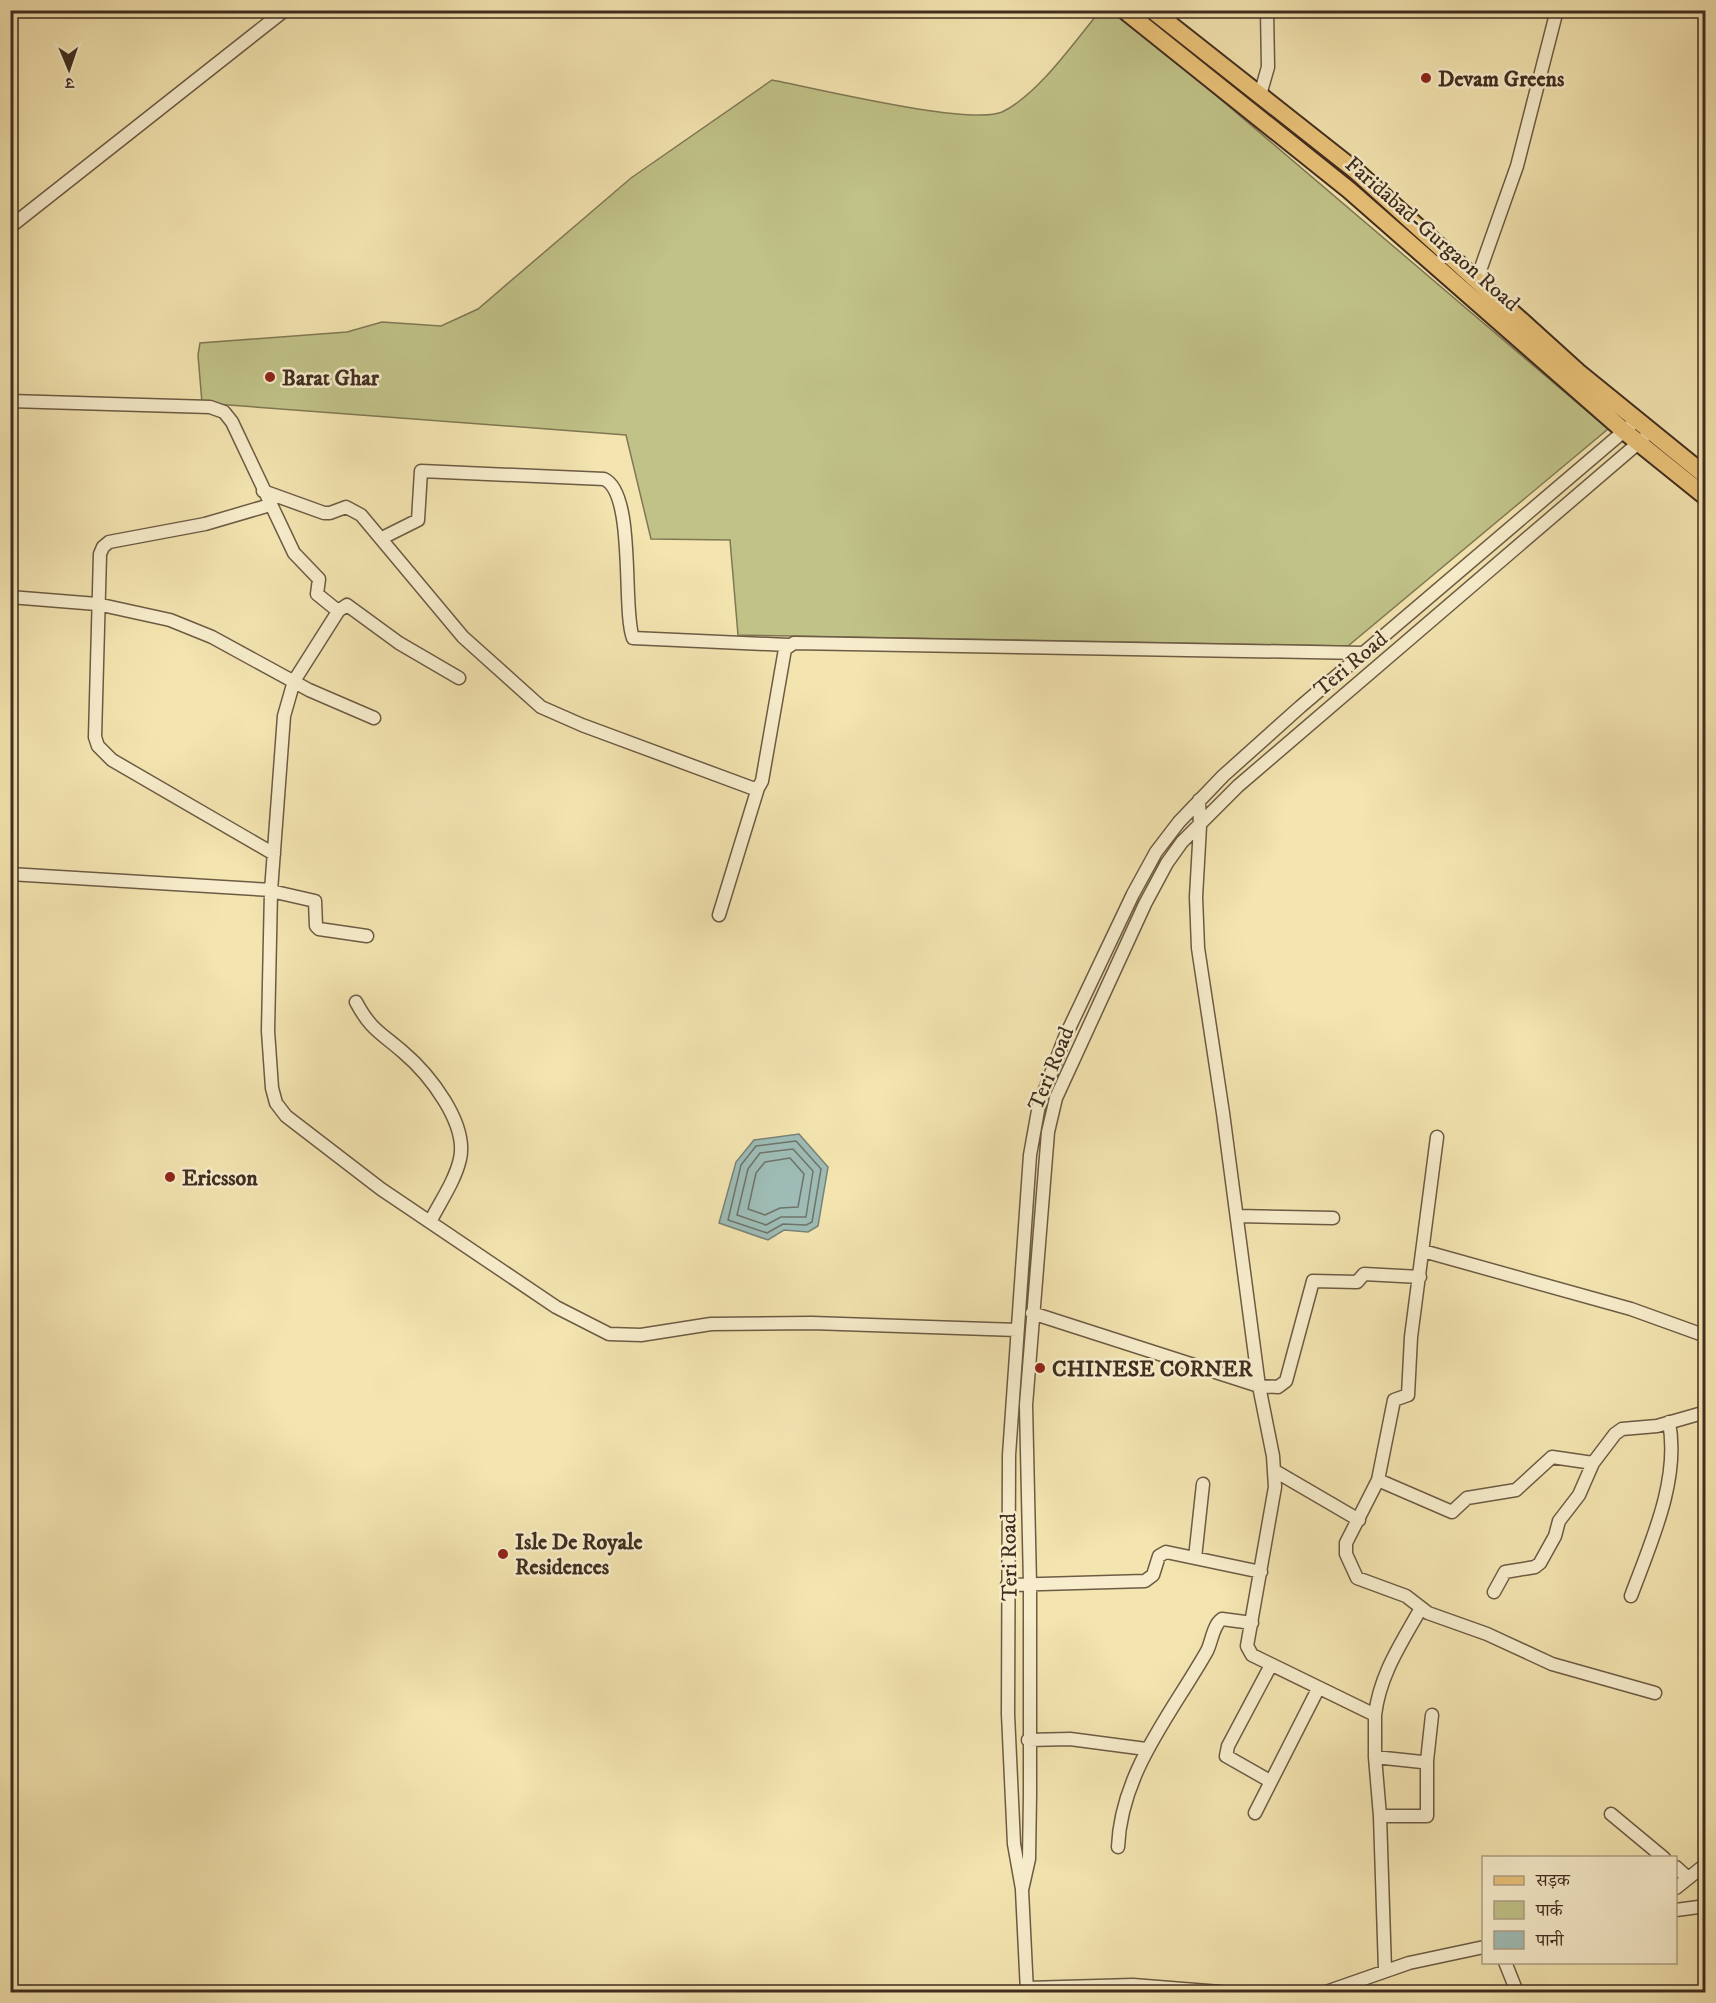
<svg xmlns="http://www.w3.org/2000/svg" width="1716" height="2003" font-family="'IM FELL DW Pica','Noto Serif Devanagari',serif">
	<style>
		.green { fill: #c0c288; stroke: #807854; stroke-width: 1.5 }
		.water { fill: #9ebcb5; stroke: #788379; stroke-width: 1.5 }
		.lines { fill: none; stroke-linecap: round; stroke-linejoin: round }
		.shore { stroke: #6f746a; stroke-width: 1.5 }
		.minor-casing { stroke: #6d5b44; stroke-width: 15 }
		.major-casing { stroke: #402d20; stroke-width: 20 }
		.minor { stroke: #f7edcc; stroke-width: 12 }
		.major { stroke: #eac278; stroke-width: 16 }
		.poi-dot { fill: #8f2418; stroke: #f7edcc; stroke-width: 2 }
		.labels { text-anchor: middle; stroke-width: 5; stroke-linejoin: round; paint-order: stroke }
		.poi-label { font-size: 22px; font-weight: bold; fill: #402d20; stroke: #f7edcc; text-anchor: start }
		.street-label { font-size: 22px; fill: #402d20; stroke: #f7edcc }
	</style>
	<rect width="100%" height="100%" fill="#f3e4b0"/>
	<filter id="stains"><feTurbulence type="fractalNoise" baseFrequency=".00333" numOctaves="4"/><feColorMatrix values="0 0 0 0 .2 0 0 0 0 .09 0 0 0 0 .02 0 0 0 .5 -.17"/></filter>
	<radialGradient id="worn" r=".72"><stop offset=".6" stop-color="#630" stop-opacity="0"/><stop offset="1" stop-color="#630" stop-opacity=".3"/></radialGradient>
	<path class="green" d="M1100 11H1117L1608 429 1348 646 738 635 730 540 651 539 626 435 202 403 198 355 200 343 347 332 382 322 441 326 478 309 631 178 772 80C814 88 970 126 1002 112 1038 95 1075 41 1100 11Z"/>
	<path class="water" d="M799 1134 828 1167 818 1226 808 1232 784 1230 768 1240 719 1223 736 1162 754 1140Z"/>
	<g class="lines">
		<path class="shore" d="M796 1141 821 1169 812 1222 806 1225 783 1224 767 1233 728 1220 741 1165 756 1146Z
			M793 1149 813 1171 806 1217H781L766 1225 737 1215 748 1169 760 1153Z
			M790 1158 804 1174 798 1207 780 1208 765 1215 748 1209 756 1173 765 1162Z"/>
		<g class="minor-casing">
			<path id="minor" d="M1260 95 1268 67 1267 10
				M10 227 285 10
				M1477 279 1517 166 1557 10
				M10 401 210 407 224 412 232 422 294 553 319 579 317 594 338 611 347 605 399 643 459 678
				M263 491 324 513H330L346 507 361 515 463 637 541 707 582 725 752 788H758L762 781 785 649 794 643 1363 653
				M270 505 205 524 109 542 103 547 100 554 95 737 98 746 112 760 274 854
				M382 538 418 520 421 471 604 479C636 493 622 610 633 638L788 645
				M10 597 97 604 170 620 212 637 309 690 374 718
				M339 610 294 681 284 716 271 891 268 1031 272 1088 276 1103 286 1116 381 1189 556 1307 609 1334 641 1335 711 1324 812 1323 1017 1330
				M1199 800 1200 826 1196 897 1198 948 1223 1113 1259 1386 1273 1456 1275 1487 1247 1646 1252 1655 1375 1715V1757L1380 1816 1385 1970
				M10 874 272 890
				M271 891 315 901 316 926 319 929 367 936
				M719 915 758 788
				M356 1002C371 1030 380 1032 403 1052 429 1074 468 1123 460 1159 455 1181 440 1202 430 1222
				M1437 1137 1411 1337 1408 1395 1394 1400 1378 1480 1346 1543V1554L1357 1578 1406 1596 1428 1613 1487 1634 1552 1664 1655 1693
				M1237 1216 1333 1218
				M1423 1251 1631 1309 1706 1336
				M1032 1313 1259 1386 1278 1387 1286 1381 1313 1281 1357 1282 1364 1274 1420 1277
				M1275 1471 1359 1520
				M1378 1480 1452 1512 1467 1498 1516 1490 1552 1457 1593 1463
				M1195 1558 1203 1484
				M1007 1585 1145 1581 1153 1575 1159 1556 1166 1552 1261 1572
				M1494 1592 1505 1572 1535 1567 1540 1563 1555 1536 1559 1521 1579 1495 1593 1463 1615 1434 1622 1429 1657 1426 1706 1412
				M1631 1596C1651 1542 1680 1480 1669 1422
				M1375 1715C1380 1674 1401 1644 1421 1608
				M1028 1740 1070 1739 1146 1749
				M1375 1757 1422 1762
				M1270 1781 1226 1756 1228 1746 1271 1665
				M1255 1813 1318 1689
				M1611 1814 1664 1858
				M1380 1816H1427V1761L1432 1715
				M1118 1847C1121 1772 1172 1713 1207 1651 1212 1641 1213 1625 1222 1619L1252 1623
				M1676 1867 1688 1878
				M1676 1888 1706 1864
				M1022 1889 1014 1844 1008 1714 1009 1455 1030 1155 1039 1105 1065 1037 1133 894 1156 852 1179 822 1223 776 1300 707 1630 426
				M1676 1910 1706 1906
				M1505 1962 1517 1992
				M1027 1988 1133 1985 1221 1992
				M1027 1992 1022 1890 1029 1859 1030 1795V1584L1026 1405 1048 1132 1056 1098 1145 904 1167 863 1182 842 1238 786 1643 439
				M1326 1992 1409 1963 1484 1947"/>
		</g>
		<g class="major-casing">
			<path id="major" d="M1124 10 1349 190 1624 431 1706 497
				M1152 10 1356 171 1578 372 1706 476"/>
		</g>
		<use href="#minor" class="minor"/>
		<use href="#major" class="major"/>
	</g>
	<g class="poi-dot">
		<circle cx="1426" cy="78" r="6"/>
		<circle cx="270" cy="377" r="6"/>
		<circle cx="170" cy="1177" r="6"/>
		<circle cx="1040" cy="1368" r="6"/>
		<circle cx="503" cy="1554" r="6"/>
	</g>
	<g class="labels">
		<g class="poi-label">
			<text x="1438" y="86">Devam Greens</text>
			<text x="282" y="385">Barat Ghar</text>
			<text x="182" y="1185">Ericsson</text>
			<text x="1052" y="1376">CHINESE CORNER</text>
			<text x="515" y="1549">Isle De Royale<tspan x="515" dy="25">Residences</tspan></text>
		</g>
		<g class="street-label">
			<text transform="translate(1433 233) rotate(41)" y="8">Faridabad-Gurgaon Road</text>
			<text transform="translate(1350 663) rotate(-40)" y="8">Teri Road</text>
			<text transform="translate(1050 1068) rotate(-68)" y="8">Teri Road</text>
			<text transform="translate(1008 1557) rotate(-91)" y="8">Teri Road</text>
		</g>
	</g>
	<rect width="1716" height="2003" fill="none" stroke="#f3e4b0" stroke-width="36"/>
	<rect x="12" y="12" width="1692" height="1979" fill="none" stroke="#402d20" stroke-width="3"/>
	<rect x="18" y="18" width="1680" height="1967" fill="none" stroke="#402d20" stroke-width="1.5"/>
	<rect x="1482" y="1856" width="195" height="108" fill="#f7edcc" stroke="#aea087" stroke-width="1.5"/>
	<rect x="1494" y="1876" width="30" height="9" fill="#eac278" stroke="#aea087" stroke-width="1.5"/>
	<text x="1536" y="1886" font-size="18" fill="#402d20">सड़क</text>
	<rect x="1494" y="1901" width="30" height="18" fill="#c0c288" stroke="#aea087" stroke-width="1.5"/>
	<text x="1536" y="1916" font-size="18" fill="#402d20">पार्क</text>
	<rect x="1494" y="1931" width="30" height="18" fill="#9ebcb5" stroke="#aea087" stroke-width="1.5"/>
	<text x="1536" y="1946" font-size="18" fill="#402d20">पानी</text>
	<g transform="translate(69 69) rotate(178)" stroke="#f7edcc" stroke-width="4.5" paint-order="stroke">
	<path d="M0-4.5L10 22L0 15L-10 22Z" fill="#402d20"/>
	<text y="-9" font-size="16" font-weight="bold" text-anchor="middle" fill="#402d20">उ</text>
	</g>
	<rect width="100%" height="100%" filter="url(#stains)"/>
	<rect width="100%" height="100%" fill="url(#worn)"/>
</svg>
